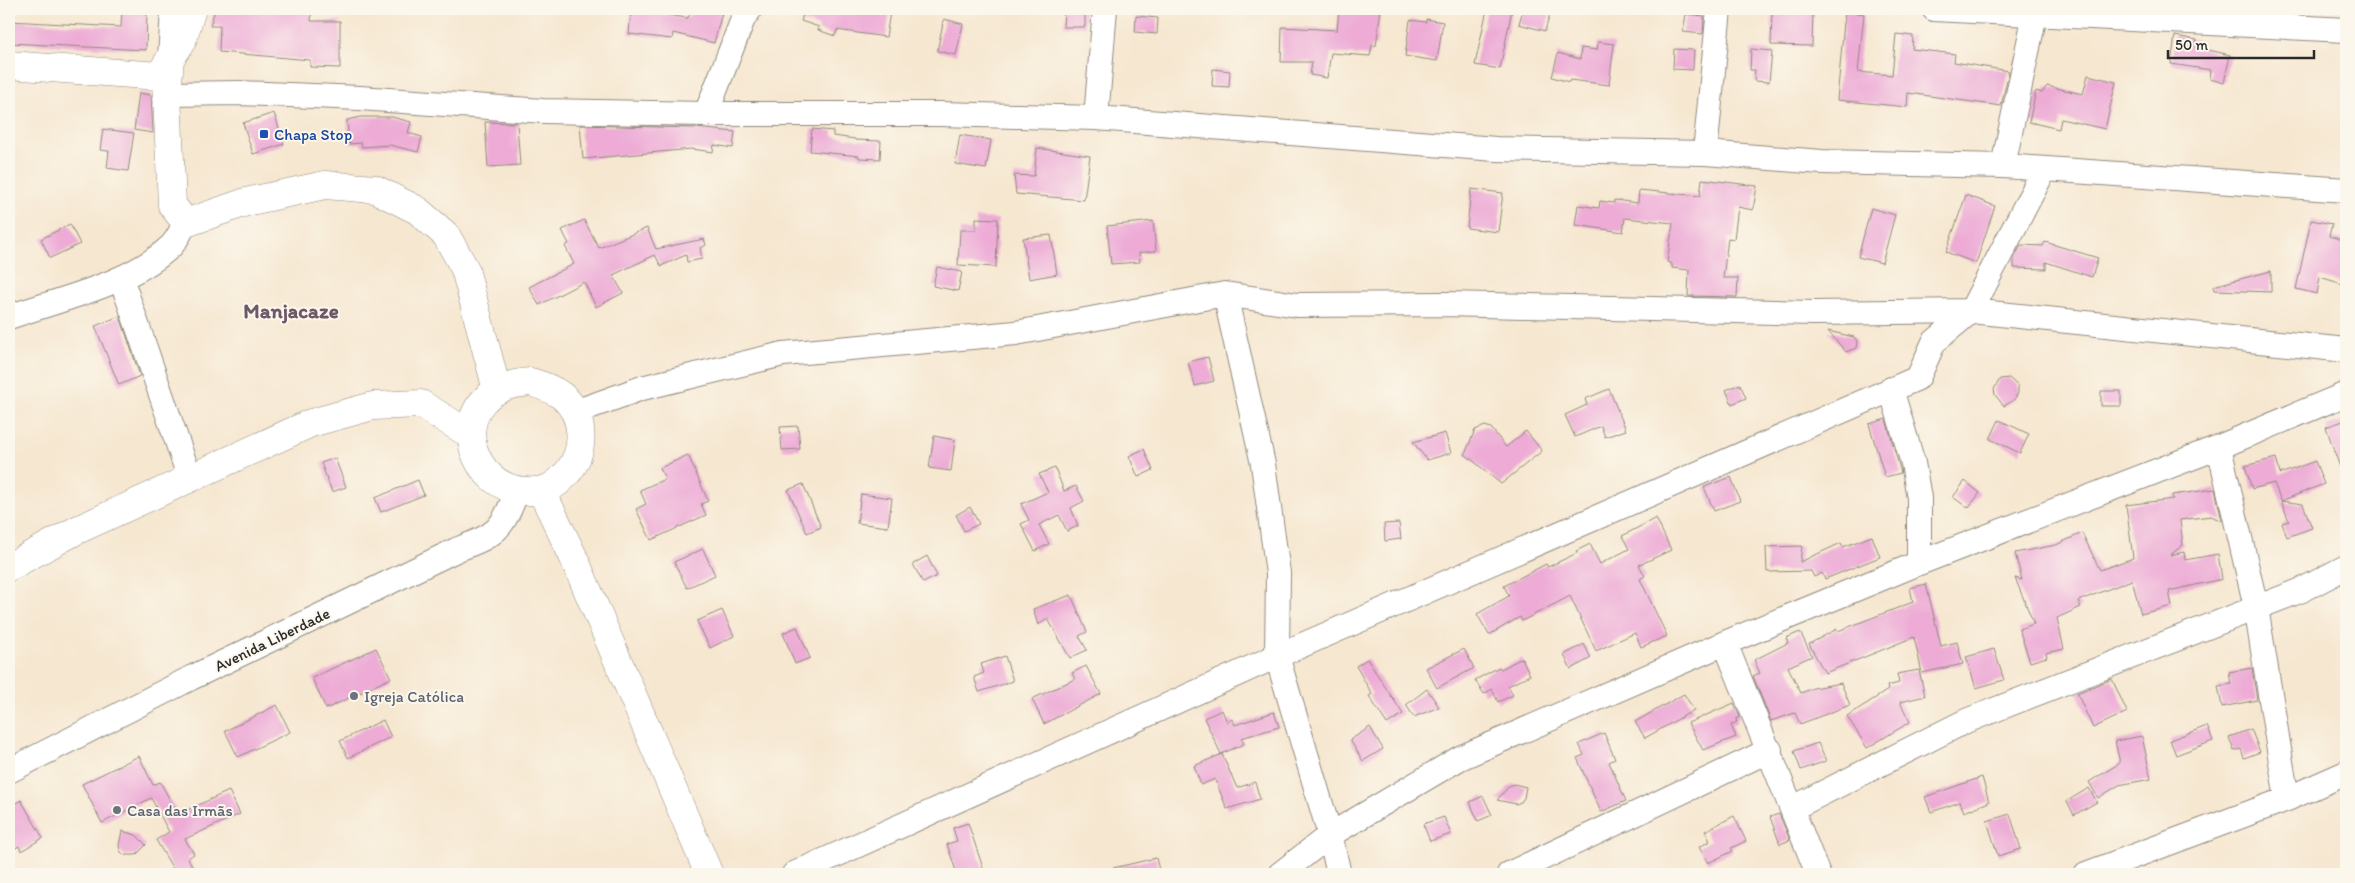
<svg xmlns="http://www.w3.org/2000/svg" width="2355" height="883" font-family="Itim,sans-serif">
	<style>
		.building { fill: #edabd6 }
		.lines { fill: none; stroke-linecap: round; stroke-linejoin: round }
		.minor-casing { stroke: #90897e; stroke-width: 26 }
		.tertiary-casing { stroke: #90897e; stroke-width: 29 }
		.minor { stroke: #fff; stroke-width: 24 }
		.tertiary { stroke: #fff; stroke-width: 28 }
		.transit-dot { fill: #1a4fb4; stroke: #fbf7ec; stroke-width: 2 }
		.worship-dot { fill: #6b7280; stroke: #fbf7ec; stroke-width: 2 }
		.labels { text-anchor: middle; stroke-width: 4; stroke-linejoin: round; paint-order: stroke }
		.transit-label { font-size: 16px; fill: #164399; stroke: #fbf7ec; text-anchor: start }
		.street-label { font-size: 16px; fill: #2b2b2b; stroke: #fbf7ec }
		.worship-label { font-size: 16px; fill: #5b616d; stroke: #fbf7ec; text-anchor: start }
		.district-label { font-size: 21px; font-weight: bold; fill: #6f5867; stroke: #fbf7ec }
	</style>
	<rect width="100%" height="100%" fill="#fbf7ec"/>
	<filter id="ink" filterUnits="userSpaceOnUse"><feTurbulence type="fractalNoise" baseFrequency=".02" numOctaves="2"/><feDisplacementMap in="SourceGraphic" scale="10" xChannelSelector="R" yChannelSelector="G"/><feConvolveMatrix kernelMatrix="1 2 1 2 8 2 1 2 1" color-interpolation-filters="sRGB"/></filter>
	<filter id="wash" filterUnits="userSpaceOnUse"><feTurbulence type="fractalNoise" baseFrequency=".0096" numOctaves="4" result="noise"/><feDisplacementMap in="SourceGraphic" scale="20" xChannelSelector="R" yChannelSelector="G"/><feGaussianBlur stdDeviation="1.12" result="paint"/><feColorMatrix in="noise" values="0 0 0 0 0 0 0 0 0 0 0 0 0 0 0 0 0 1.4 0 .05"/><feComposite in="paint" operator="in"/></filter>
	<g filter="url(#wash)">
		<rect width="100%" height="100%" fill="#f6e7d0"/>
		<g id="blocks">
			<path class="building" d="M122 9H147L146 50 9 43V21L121 27Z
				M215 9H312L311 21H340V68L310 67V60L219 52 220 26H210Z
				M693 9H723L714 43 673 33 672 39 629 34 631 10 688 18Z
				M805 9H867L890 12 886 37 837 30 835 36 818 30 819 27 801 21Z
				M1064 9H1085V27H1063Z
				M1339 9H1381L1376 46 1372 45 1370 56 1331 53 1327 78 1310 75 1312 62H1281L1282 27 1337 30Z
				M1487 9H1512L1500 69 1475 65Z
				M1523 9 1550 14 1545 31 1519 24Z
				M1845 11 1864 14 1858 72 1892 75 1896 34 1913 36 1912 49 1955 54 1954 62 2009 71 2001 106 1908 93 1907 107 1837 100Z
				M1772 12 1813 13 1812 46 1771 45Z
				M1686 14 1704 16 1703 34 1683 32Z
				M1136 16 1158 18 1157 34 1135 32Z
				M944 19 963 24 956 55 937 51Z
				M1426 19 1443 22 1437 61 1405 56 1410 20 1426 22Z
				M2175 36 2197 40 2196 47 2230 55 2224 83 2210 79 2211 70 2171 64Z
				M1598 42 1614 44 1609 85 1570 80 1569 82 1552 77 1558 53 1580 59 1581 48 1597 50Z
				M1674 49 1694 50 1693 70 1673 69Z
				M1751 49 1772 51 1769 82 1754 81 1755 70H1750Z
				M1213 69 1230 71 1229 87 1212 86Z
				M2088 75 2116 82 2105 129 2061 119 2059 129 2029 122 2036 91 2042 93 2047 86 2083 94Z
				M139 93 151 95 153 133 134 130Z
				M274 113 284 144 253 154 243 123Z
				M360 117H392L411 122 408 133 422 137 418 152 390 145 362 147 361 143 349 144 347 120Z
				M485 122 517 123 520 165 488 167Z
				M580 125 696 128 735 132 733 148 714 145 713 152 692 149 583 159Z
				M103 129 134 133 128 171 107 168 109 151 100 150Z
				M812 129 833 131V136L855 139V140L881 141 880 159 859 158V156L810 151Z
				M960 135 991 140 986 169 955 164Z
				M1037 148 1090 156 1084 200 1016 194 1014 175 1034 176Z
				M1702 179 1757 186 1753 210 1738 207 1734 239 1728 238 1723 278H1738L1737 297 1688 296 1689 270 1672 268V264L1667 262 1673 223 1625 218 1623 232 1575 225 1578 205 1599 208 1600 201 1614 203V200L1638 203 1639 190 1700 196Z
				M1471 189 1503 193 1498 232 1467 228Z
				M1966 195 1995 206 1976 263 1946 252Z
				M1871 208 1895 215 1882 263 1858 257Z
				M976 218 998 219 996 267 958 265 960 230H976Z
				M584 220 599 248 647 228 656 249 704 239 706 245 700 248 702 259 687 262 686 255 661 266 655 255 613 275 623 293 596 307 584 282 539 305 529 287 574 264 565 246 569 244 562 230Z
				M2311 220 2332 224 2329 236 2346 241V285L2320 277 2317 294 2296 289Z
				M1153 221 1156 251 1139 253 1140 262 1111 264 1107 226Z
				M70 224 80 244 50 258 41 239Z
				M1051 235 1057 274 1029 279 1023 238Z
				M2045 242 2098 258 2092 277 2046 262V269L2014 268V258L2021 245 2043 246Z
				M937 267 962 272 958 291 933 286Z
				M2271 271V292L2214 290 2213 286Z
				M120 316 140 376 119 385 95 326Z
				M1828 331 1854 337 1857 341 1856 348 1846 352Z
				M1208 357 1214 381 1195 386 1188 362Z
				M2009 378 2018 386V393L2014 400 2004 406 1995 395 1994 389 2000 379Z
				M1740 384 1746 398 1732 404 1726 390Z
				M1609 389 1626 430 1605 437 1601 426 1575 437 1565 415 1587 405 1585 399Z
				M2101 391H2121V406H2101Z
				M1886 419 1901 473 1885 477 1869 424Z
				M1999 420 2029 434 2020 453 1990 439Z
				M2346 420V479H2344L2326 427Z
				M798 426 800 449 782 450 780 427Z
				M1485 426 1491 428 1506 447 1526 431 1542 451 1501 484 1465 454 1475 430Z
				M1445 433 1451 453 1427 460 1413 442Z
				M934 436 955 440 951 471 929 468Z
				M1144 449 1153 470 1138 477 1129 456Z
				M688 455 708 501 701 504 706 515 651 540 636 509 646 504 640 490 665 479 660 468Z
				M335 458 346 487 332 492 321 463Z
				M2276 458 2280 474 2315 461 2324 484 2281 501 2274 483 2252 489 2245 466Z
				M1055 468 1064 491 1076 486 1084 501 1071 508 1078 526 1067 531 1059 515 1039 525 1049 544 1035 551 1021 524 1029 520 1021 504 1048 492 1039 474Z
				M1731 477 1740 501 1714 511 1704 487Z
				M418 480 424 495 381 512 375 498Z
				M1965 481 1980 493 1968 508 1953 497Z
				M803 484 821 527 807 533 788 490Z
				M2215 489 2222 521 2211 516 2180 520 2183 545 2170 555 2184 552 2185 560 2218 554 2222 579 2169 591 2172 606 2141 614 2132 580 2078 601 2081 607 2057 618 2064 649 2046 653 2047 657 2030 662 2019 629 2034 624 2015 578 2022 580 2015 553 2056 545 2082 533 2100 570 2133 558 2126 505 2173 499 2172 495Z
				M861 494 892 498 888 527 857 523Z
				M2281 501 2303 504 2312 528 2287 537 2282 523 2289 521Z
				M970 507 979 524 964 531 956 515Z
				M1656 518 1671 550 1639 565 1645 576 1640 579 1667 636 1641 647 1635 633 1596 651 1570 596 1522 621 1520 617 1489 635 1477 614 1509 596 1504 586 1546 564 1548 567 1577 553 1576 551 1590 544 1600 564 1629 549 1622 536Z
				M1399 523 1401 539 1385 541 1384 524Z
				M1872 536 1880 557 1825 579 1822 573 1814 577 1811 571 1767 572 1766 547 1802 546 1800 562 1841 543 1843 547Z
				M703 549 715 575 687 588 674 562Z
				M927 556 937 576 923 583 913 564Z
				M1926 584 1941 646 1957 642 1963 664 1922 673 1914 637 1825 673 1809 644 1837 629 1838 631 1913 602 1910 588Z
				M1071 595 1087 632 1079 636 1087 650 1070 658 1048 619 1038 625 1033 609Z
				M722 610 734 636 710 648 697 621Z
				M797 627 810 658 795 664 783 633Z
				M1800 632 1812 656 1788 667 1801 693 1813 688 1841 683 1850 705 1800 724 1795 713 1771 721 1753 676 1760 673 1754 660 1788 643 1786 638Z
				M1584 644 1591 658 1571 669 1564 655Z
				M376 648 391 678 326 709 312 678Z
				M1464 649 1474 668 1437 688 1426 668Z
				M1994 649 2004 680 1976 688 1966 657Z
				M1005 656 1013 681 979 692 974 677 984 673 981 664Z
				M1522 658 1530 675 1508 686 1513 695 1498 702 1492 689 1484 694 1475 680 1499 667 1501 669Z
				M1367 659 1403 714 1387 724 1369 696 1372 694 1356 666Z
				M1086 666 1101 694 1044 724 1032 699 1075 679 1072 673Z
				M2252 668 2257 700 2222 707 2218 686 2231 684 2229 672Z
				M1919 670 1925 696 1900 702 1910 722 1867 748 1847 716 1888 690 1887 686 1899 683 1897 674Z
				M2112 679 2127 712 2093 728 2077 693Z
				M1427 689 1439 707 1414 717 1406 705Z
				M1684 694 1694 710 1645 738 1635 722Z
				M1734 703 1740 717 1736 719 1737 722 1731 725 1736 737 1703 750 1688 723Z
				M277 705 290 732 238 757 225 731Z
				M1222 710 1227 722 1232 719 1235 725 1274 712 1279 727 1241 738 1244 744 1221 754 1204 718Z
				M383 720 391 737 348 758 340 741Z
				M2207 726 2213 741 2176 755 2170 740Z
				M1370 727 1383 749 1363 761 1350 740Z
				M2251 729 2260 752 2244 758 2241 749 2234 751 2229 737Z
				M1604 733 1615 759 1609 762 1626 801 1601 812 1577 758 1584 755 1579 744Z
				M2142 736 2151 779 2119 785 2098 798 2089 782 2120 763 2115 741Z
				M1818 743 1826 761 1801 770 1794 751Z
				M1222 754 1237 788 1255 782 1260 799 1227 809 1215 779 1201 785 1194 766Z
				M139 756 153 785 160 782 178 814 229 791 240 814 185 839 194 854 188 858 196 874H176L156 840 169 832 151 798 102 823 82 784Z
				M1982 777 1989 802 1964 812 1960 802 1931 812 1925 797Z
				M1514 784 1526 787 1524 798 1521 802 1516 804 1497 800 1509 786Z
				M2089 788 2097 802 2074 815 2067 801Z
				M1483 796 1492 815 1478 821 1470 802Z
				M21 800 43 838 21 851 19 846 9 852V807Z
				M1779 814 1790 840 1780 844 1770 817Z
				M2010 814 2021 849 1998 856 1987 821Z
				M1734 816 1746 841 1731 848 1733 851 1708 863 1699 847 1710 841 1705 831Z
				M1444 817 1451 834 1430 841 1423 824Z
				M968 823 984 871 974 874H957L947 844 957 841 953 828Z
				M122 831 136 835 146 845 136 855H124L120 851 119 845Z
				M1156 858 1160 874H1114L1113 868Z"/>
		</g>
	</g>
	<g filter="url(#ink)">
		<use href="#blocks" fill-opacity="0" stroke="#90897e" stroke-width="1"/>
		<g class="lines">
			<g class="minor-casing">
				<path id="minor" d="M1934 9 2346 30
					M170 58 173 9
					M167 94 240 93 360 98 543 111 706 114H940L1096 118 1496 149 1705 153 1822 162 2003 166 2346 190
					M706 114 743 19 750 9
					M1096 118 1105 9
					M1705 153 1719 9
					M2003 166 2035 14
					M121 278 190 479
					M1225 294 1263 464 1278 573 1277 656 1330 835 1339 874
					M9 317C60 299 131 284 171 246 177 240 181 230 186 223
					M1891 389 1913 463 1919 498V563
					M575 412 642 388 783 354 1016 333 1225 294 1297 305 1445 304 1814 313 1971 311 2346 350
					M2219 447 2256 607 2287 799
					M1725 643 1818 874
					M9 771 191 678 456 550C496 534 501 533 517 491
					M1793 808 1966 721 2302 590 2346 567
					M794 874 1277 656 1918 378 1934 342 1971 311 2044 170
					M1280 874 1330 835 1460 758 1725 643 1919 563 2219 447 2346 394
					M1509 874 1770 750
					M2086 874 2287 799 2346 773"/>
			</g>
			<g class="tertiary-casing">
				<path id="tertiary" d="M170 58 167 94 172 205 186 223 246 202 325 185 375 189 417 210 446 235 465 269 497 390
					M9 65 159 76 182 41 192 9
					M531 382C543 386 553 389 562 396 585 415 586 450 568 472 555 487 545 493 525 491 473 488 449 416 498 390 509 384 520 383 531 382Z
					M542 492 573 556 709 874
					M9 567 77 530 311 423 373 406 421 404 471 435"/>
			</g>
			<use href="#minor" class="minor"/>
			<use href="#tertiary" class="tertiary"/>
		</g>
	</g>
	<rect class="transit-dot" x="259" y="129" width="10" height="10" rx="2.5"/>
	<g class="worship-dot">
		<circle cx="354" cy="696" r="5"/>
		<circle cx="117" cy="810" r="5"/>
	</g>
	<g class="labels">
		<g class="transit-label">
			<text x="274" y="140">Chapa Stop</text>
		</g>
		<g class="street-label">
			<text transform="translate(272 639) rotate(-26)" y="6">Avenida Liberdade</text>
		</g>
		<g class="worship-label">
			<text x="364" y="702">Igreja Católica</text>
			<text x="127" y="816">Casa das Irmãs</text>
		</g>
		<g class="district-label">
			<text x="291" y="318">Manjacaze</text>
		</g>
	</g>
	<rect width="2355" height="883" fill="none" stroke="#fbf7ec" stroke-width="30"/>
	<path d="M2168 50v8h146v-8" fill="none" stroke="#2b2b2b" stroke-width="2.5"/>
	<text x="2175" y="50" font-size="15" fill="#2b2b2b" stroke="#fbf7ec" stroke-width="4" paint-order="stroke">50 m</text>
</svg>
